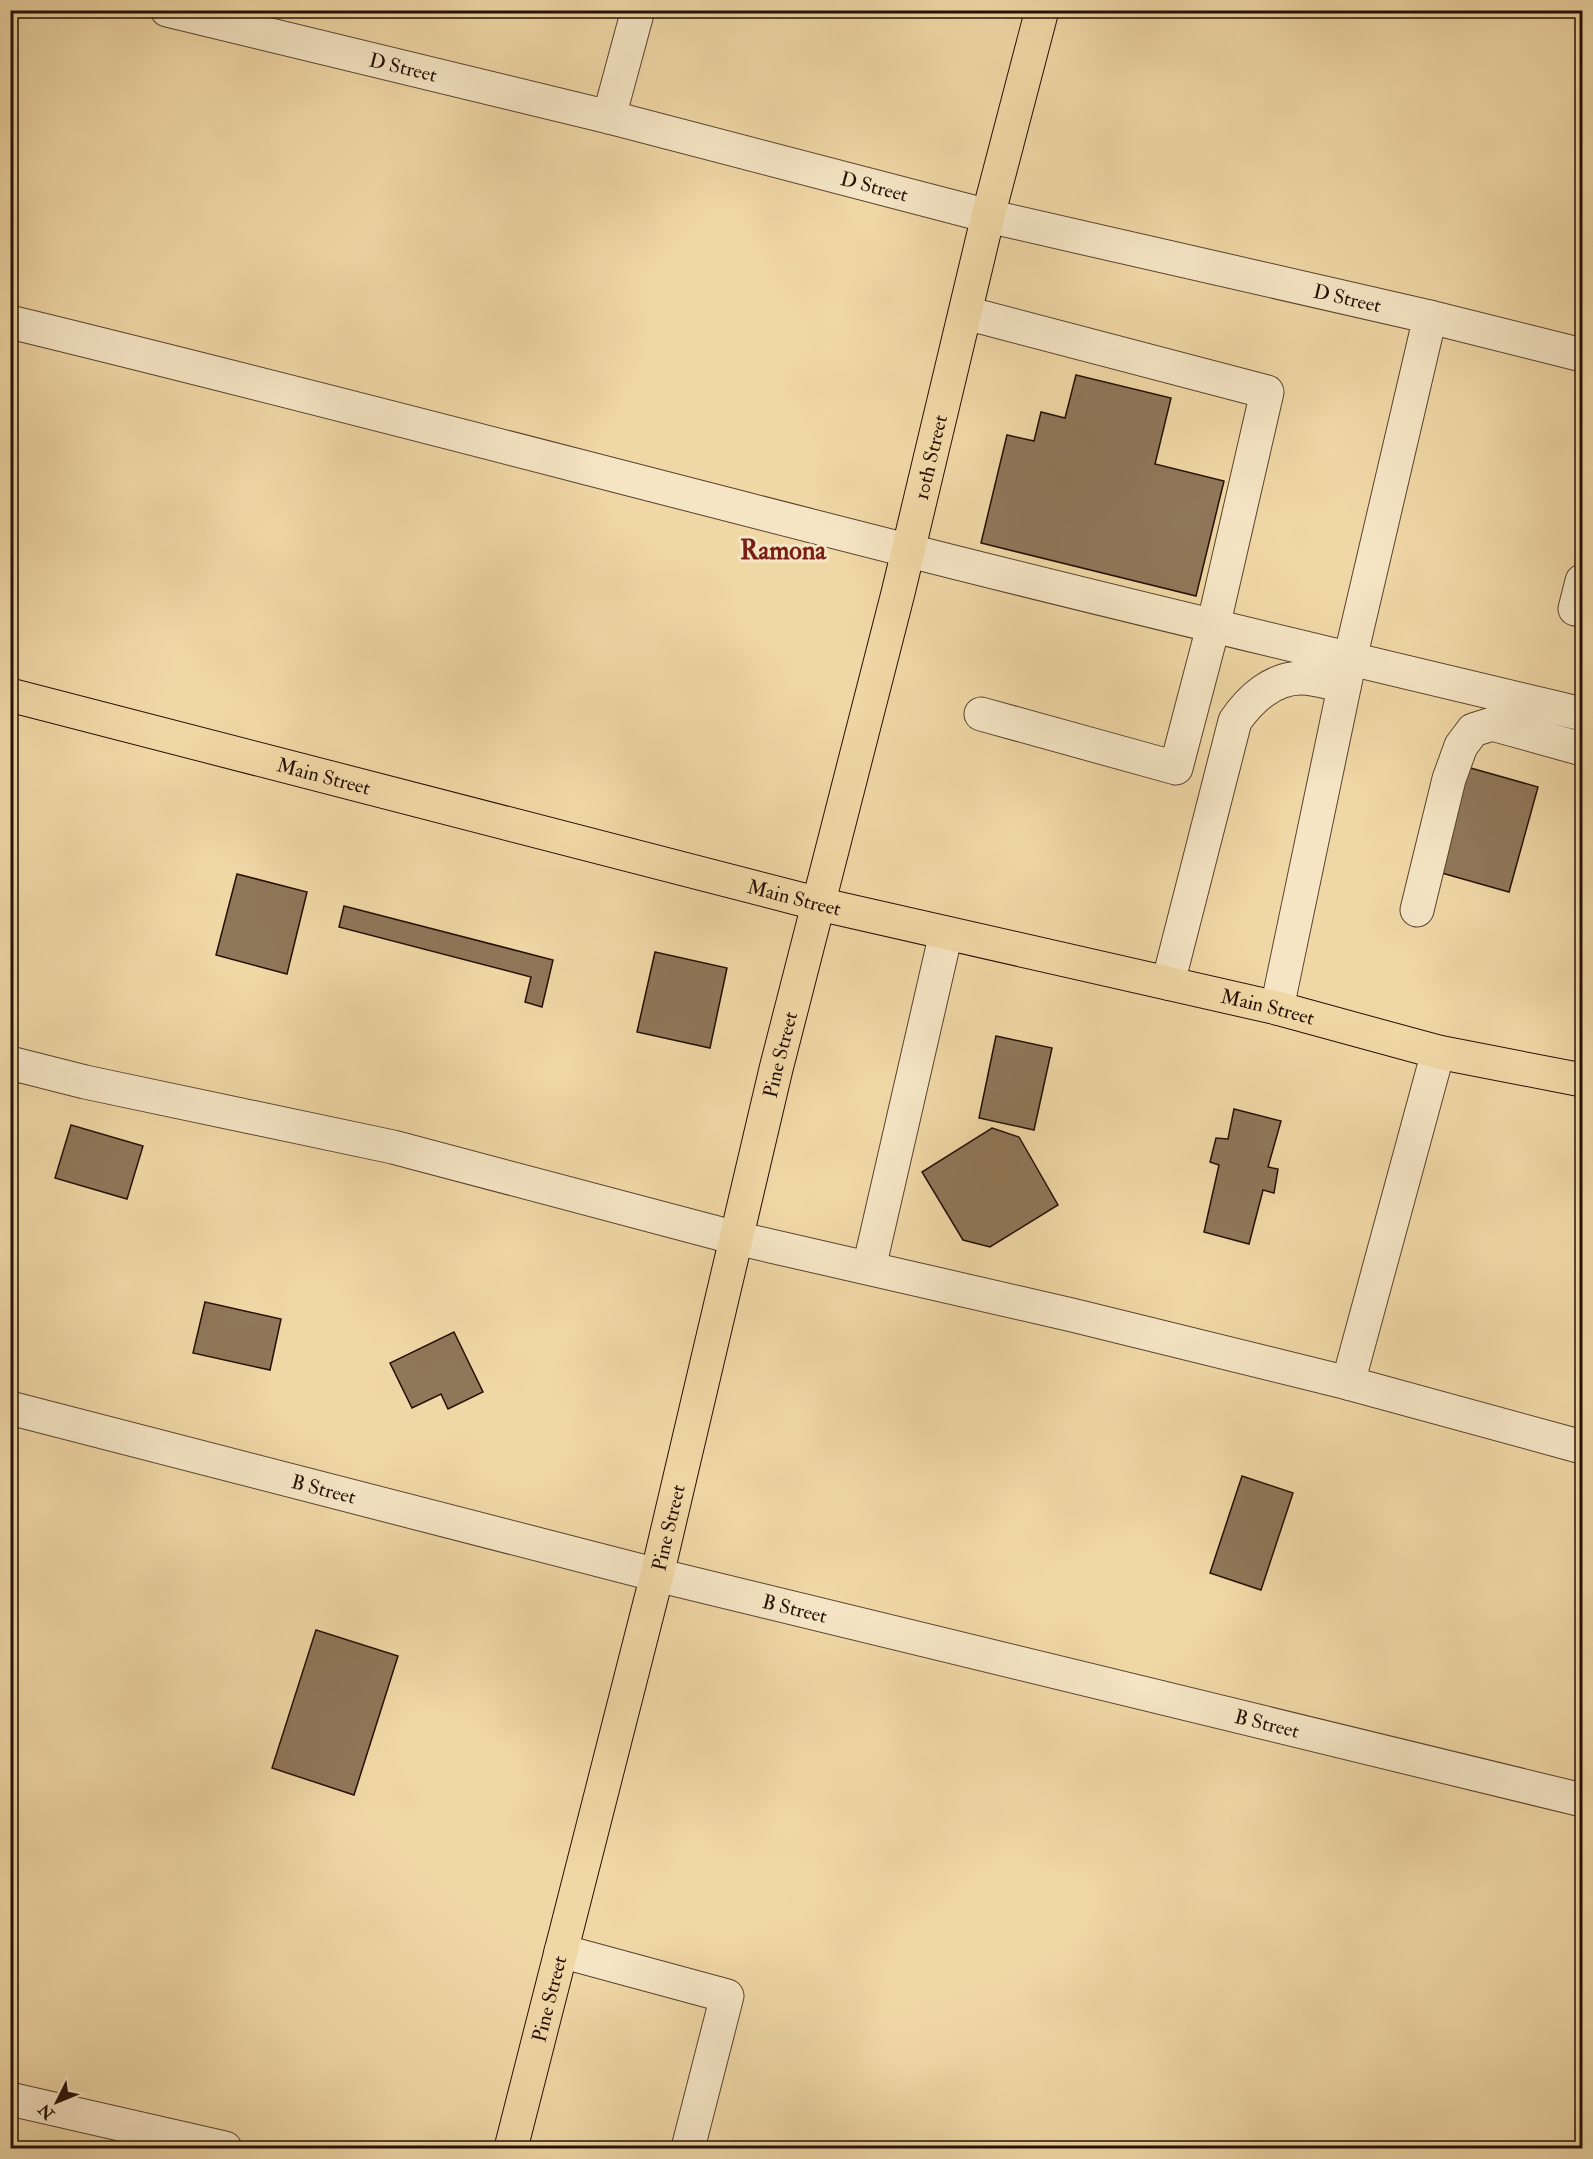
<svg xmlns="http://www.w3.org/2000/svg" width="1593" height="2159" font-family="'IM FELL Double Pica',serif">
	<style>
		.building { fill: #8f7759; stroke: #251005; stroke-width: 1.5 }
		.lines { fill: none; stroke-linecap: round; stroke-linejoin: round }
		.minor-casing { stroke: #58422d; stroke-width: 35 }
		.major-casing { stroke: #251005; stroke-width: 35 }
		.minor { stroke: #f5e5c5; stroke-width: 33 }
		.major { stroke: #f0d7a6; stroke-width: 33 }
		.labels { text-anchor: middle; stroke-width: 6; stroke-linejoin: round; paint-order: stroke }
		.street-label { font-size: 20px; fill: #251005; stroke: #f5e5c5 }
		.district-label { font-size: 26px; font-weight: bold; fill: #7a1f14; stroke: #f5e5c5 }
	</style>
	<rect width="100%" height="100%" fill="#f0d7a6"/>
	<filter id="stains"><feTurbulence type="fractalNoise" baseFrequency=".00333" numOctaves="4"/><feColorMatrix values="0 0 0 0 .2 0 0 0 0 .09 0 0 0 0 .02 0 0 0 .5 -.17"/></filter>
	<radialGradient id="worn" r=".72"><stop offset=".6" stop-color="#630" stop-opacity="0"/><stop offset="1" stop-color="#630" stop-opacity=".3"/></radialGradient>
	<path class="building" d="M1076 375 1171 398 1155 464 1224 481 1196 596 981 543 1007 435 1034 441 1041 412 1065 418Z
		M1460 765 1538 787 1509 892 1431 870Z
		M237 874 307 892 287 974 216 955Z
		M344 906 553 960 542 1007 525 1002 531 977 339 927Z
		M655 952 727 968 710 1048 637 1032Z
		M996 1036 1052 1048 1034 1130 979 1118Z
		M1234 1109 1281 1121 1268 1167 1278 1169 1274 1193 1263 1190 1249 1244 1204 1232 1219 1165 1210 1162 1216 1138 1228 1139Z
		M71 1125 143 1146 127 1199 55 1178Z
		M992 1128 1019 1137 1058 1205 990 1247 963 1240 922 1172Z
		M205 1302 281 1319 270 1370 193 1353Z
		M454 1332 483 1392 448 1409 441 1394 412 1408 390 1363Z
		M1242 1476 1293 1493 1261 1590 1210 1573Z
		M316 1630 398 1656 354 1795 272 1768Z"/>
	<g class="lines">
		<g class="minor-casing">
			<g id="minor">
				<path id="s1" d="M167 10 609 117 988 216 1430 317 1582 355"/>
				<path d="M609 117 638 10"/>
				<path d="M966 313 1267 392 1213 627 1176 768 981 714"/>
				<path d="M10 322C311 395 610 475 910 551 1134 608 1358 661 1582 714"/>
				<path d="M1575 609 1582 581"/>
				<path d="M1417 910 1449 779 1461 746 1473 730 1492 724 1582 749"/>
				<path d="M1168 983 1235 721C1250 699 1273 678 1301 678 1315 678 1330 683 1344 686"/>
				<path d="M1277 1008 1350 659 1430 317"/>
				<path d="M10 1063 85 1082 393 1147 736 1238 1072 1315 1348 1383 1582 1447"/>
				<path d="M869 1268 946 933"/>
				<path d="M1348 1383 1438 1052"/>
				<path id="s2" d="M10 1408 657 1575 1582 1800"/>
				<path d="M561 1951 727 1996 688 2148"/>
				<path d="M10 2099 225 2148"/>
			</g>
		</g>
		<g class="major-casing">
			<g id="major">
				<path id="s3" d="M10 695 819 904 1277 1008 1438 1052 1582 1080"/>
				<path id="s4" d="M511 2148 657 1575 776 1069 898 593 988 216 1042 10"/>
			</g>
		</g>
		<use href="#minor" class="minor"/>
		<use href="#major" class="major"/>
	</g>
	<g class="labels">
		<g class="street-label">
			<text dy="7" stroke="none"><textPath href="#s1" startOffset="243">D Street</textPath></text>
			<text dy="7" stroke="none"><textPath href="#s1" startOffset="729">D Street</textPath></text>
			<text dy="7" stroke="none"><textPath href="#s1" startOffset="1215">D Street</textPath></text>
			<text dy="7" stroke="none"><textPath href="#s4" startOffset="1742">10th Street</textPath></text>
			<text dy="7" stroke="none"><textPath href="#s3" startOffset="324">Main Street</textPath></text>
			<text dy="7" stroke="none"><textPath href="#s3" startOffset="810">Main Street</textPath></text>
			<text dy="7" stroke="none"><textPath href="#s3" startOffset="1296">Main Street</textPath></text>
			<text dy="7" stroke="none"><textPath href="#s4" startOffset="1126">Pine Street</textPath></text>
			<text dy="7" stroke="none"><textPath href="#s2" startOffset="324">B Street</textPath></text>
			<text dy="7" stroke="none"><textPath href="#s4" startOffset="640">Pine Street</textPath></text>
			<text dy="7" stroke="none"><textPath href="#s2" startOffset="810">B Street</textPath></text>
			<text dy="7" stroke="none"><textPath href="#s2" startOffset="1296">B Street</textPath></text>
			<text dy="7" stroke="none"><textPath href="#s4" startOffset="154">Pine Street</textPath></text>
		</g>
		<g class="district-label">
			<text x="783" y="559">Ramona</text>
		</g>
	</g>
	<rect width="1593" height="2159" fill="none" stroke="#f0d7a6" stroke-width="36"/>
	<rect x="12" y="12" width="1569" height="2135" fill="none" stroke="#251005" stroke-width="3"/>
	<rect x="18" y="18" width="1557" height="2123" fill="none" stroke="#251005" stroke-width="1.5"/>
	<g transform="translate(57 2102) rotate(227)" stroke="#f5e5c5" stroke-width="4.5" paint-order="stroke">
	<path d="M0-4.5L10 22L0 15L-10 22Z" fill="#251005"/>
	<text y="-9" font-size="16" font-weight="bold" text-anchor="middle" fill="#251005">N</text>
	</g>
	<rect width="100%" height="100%" filter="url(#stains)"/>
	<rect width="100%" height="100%" fill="url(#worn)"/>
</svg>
